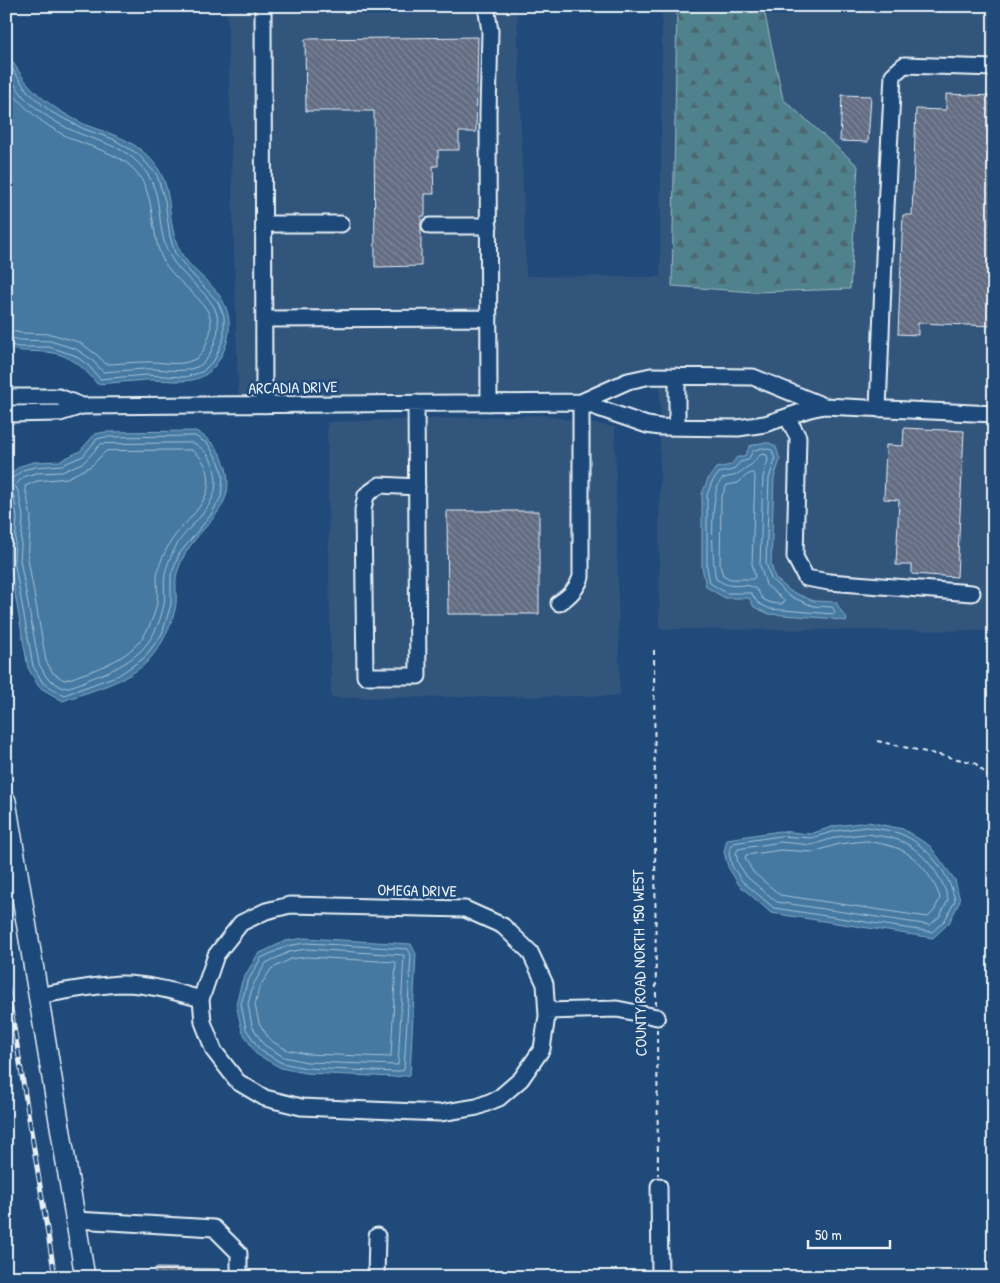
<svg xmlns="http://www.w3.org/2000/svg" width="1000" height="1283" font-family="'Patrick Hand',sans-serif">
	<style>
		.built { fill: #33547c }
		.forest { fill: url(#forest-firs); stroke: #9cbac2 }
		.water { fill: #4479a2; stroke: #86a9c4 }
		.lines { fill: none; stroke-linecap: round; stroke-linejoin: round }
		.shore { stroke: #a6c1d6; stroke-width: 1 }
		.building { fill: url(#building-back-hatch); stroke: #e8f1f8 }
		.minor-casing { stroke: #e8f1f8; stroke-width: 19 }
		.major-casing { stroke: #e8f1f8; stroke-width: 22 }
		.path { stroke: #e8f1f8; stroke-width: 2; stroke-dasharray: 5 4; stroke-linecap: butt }
		.minor { stroke: #1f4a7a; stroke-width: 15 }
		.major { stroke: #1f4a7a; stroke-width: 19 }
		.rail-casing { stroke: #e8f1f8; stroke-width: 5 }
		.rail { stroke: #1f4a7a; stroke-width: 3; stroke-dasharray: 9; stroke-linecap: butt }
		.labels { text-anchor: middle; stroke-width: 5; stroke-linejoin: round; paint-order: stroke }
		.street-label { font-size: 16px; fill: #e8f1f8; stroke: #1f4a7a }
	</style>
	<defs>
		<pattern id="forest-firs" width="22" height="20" patternUnits="userSpaceOnUse" patternTransform="scale(1.25)"><rect width="22" height="20" fill="#50828d"/><path d="M5 1l3.5 6h-7zM16 11l3.5 6h-7z" fill="#4c686f"/></pattern>
		<pattern id="building-back-hatch" width="6" height="6" patternUnits="userSpaceOnUse" patternTransform="scale(1.25)"><rect width="6" height="6" fill="#626c82"/><path d="M-1 5l2 2M0 0l6 6M5-1l2 2" fill="none" stroke="#80899b"/></pattern>
	</defs>
	<rect width="100%" height="100%" fill="#1f4a7a"/>
	<filter id="ink" filterUnits="userSpaceOnUse"><feTurbulence type="fractalNoise" baseFrequency=".02" numOctaves="2"/><feDisplacementMap in="SourceGraphic" scale="10" xChannelSelector="R" yChannelSelector="G"/><feConvolveMatrix kernelMatrix="1 2 1 2 8 2 1 2 1" color-interpolation-filters="sRGB"/></filter>
	<g filter="url(#ink)">
		<path class="built" d="M227 6H517L526 276 660 277 662 6H994V631L659 629 660 367 575 392 238 396Z
			M541 415 615 427 620 696 331 698 327 422Z"/>
		<path class="forest" d="M677 6H763L783 99 858 166 850 289 754 292 672 286Z"/>
		<path class="water" d="M6 52C15 64 22 79 33 89 47 104 67 116 86 125 106 133 122 135 141 150 179 180 163 213 179 249 189 270 213 282 223 301 231 316 231 332 225 348 207 390 184 380 147 380 130 381 114 383 97 384 84 367 68 353 45 352 31 351 20 352 6 348Z
			M196 431C212 441 220 449 226 468 237 509 200 525 184 556 181 560 180 566 178 570 174 581 177 593 176 604 173 625 162 645 148 661 128 682 89 691 63 701L39 687 28 668 9 560 12 518 7 485 9 475 20 466 34 462 60 461 80 451 95 434 105 432Z
			M761 443H770L776 447 780 460 774 478 771 564 775 578 790 591 814 601 836 602 842 613 846 616 847 621 825 618 769 614 754 607 749 598H725L706 587 702 567V494L708 479 716 468 731 465 737 457H744L750 446Z
			M868 822 903 829 930 846 955 880 960 901 949 923 933 938 771 913 739 885 728 867 724 852 727 839 780 831 810 834 835 826Z
			M305 938 411 944 416 954 410 1075 395 1077 305 1073 281 1068 256 1054 242 1031 236 1004 242 981 258 954 285 941Z"/>
		<g class="lines">
			<path class="shore" d="M6 60 28 92 51 112 84 129 113 139 138 154 157 175 165 201 170 237 175 253 189 271 218 302 224 316V337L215 359 202 372 185 377 146 375 100 379 88 365 74 355 49 347H19L6 344
				M6 71C12 79 17 89 23 96 39 113 62 127 83 135 101 142 119 146 134 159 169 189 152 222 170 256 180 275 205 290 214 307 220 319 219 332 214 344 211 353 206 363 197 367 180 374 162 368 144 369 131 370 117 371 103 372L92 360 76 349 50 341 20 340 6 337
				M6 84C24 110 50 131 80 142 97 149 113 153 128 164 158 187 148 227 162 258 172 279 195 291 207 310 212 318 212 330 208 339 205 347 202 357 193 360 179 367 160 361 144 362 131 362 119 364 106 364L97 355 79 342 51 334 21 333 6 330
				M193 443C203 448 211 456 214 468 225 508 186 522 173 552 170 559 166 567 165 574 163 584 166 594 164 604 155 648 131 664 92 678 83 682 73 687 63 688L47 678 39 664 20 560 23 517 19 494 15 485 25 476 36 473 62 472 84 462 101 444Z
				M762 448 772 450 775 460 769 478 766 563 771 579 789 596 813 606 832 607 835 611 834 614 770 609 758 603 751 593H726L710 583 707 567V495L712 482 719 473 733 470 740 462 748 460 753 451Z
				M191 450C199 454 204 462 207 470 217 503 180 522 167 548 163 556 158 567 157 576 157 585 158 594 157 603 148 644 126 658 89 672 81 674 72 679 64 680L53 673 46 661 28 559 31 517 25 486 37 481 67 478 91 466 106 451Z
				M763 454 767 455 768 460 763 477 760 565 766 585 784 600V602L782 604C776 604 768 603 763 599 759 595 759 590 753 587 739 582 734 591 716 579 712 564 709 490 722 479 725 477 729 477 733 476 737 475 744 469 749 466 756 463 755 456 763 454Z
				M753 473 755 476 752 564 755 577 753 579H730L723 575 720 566 721 498 727 485 738 483 747 475Z
				M6 480 11 479 23 470 35 467 62 465 83 456 97 439 105 437 195 436 208 444 219 462 223 476 221 497 210 516 179 554 171 575V604L162 634 144 658 119 675 64 695 43 683 33 666 14 560 17 518 14 496 11 492 6 491
				M867 827C878 829 891 830 901 834 926 844 951 875 955 901L945 920 932 932 774 908 742 881 732 866 729 853 731 845 733 843 780 836 811 838 836 831Z
				M867 834C877 836 888 836 898 840 920 847 944 877 948 900L940 916 930 925 777 902 747 877 738 863 736 853 738 849 780 842 812 845 837 837Z
				M867 841C876 843 885 844 894 847 915 853 934 878 940 898L934 911 928 917 780 895 753 872 745 858 746 855 781 850 813 852 839 844Z
				M306 943 408 949 411 955 404 1070 395 1072 306 1068 282 1063 260 1050 246 1029 241 1004 247 983 261 958 287 946Z
				M306 949 404 955 398 1065 307 1062 284 1057 264 1045 252 1026 248 1004 253 985 266 963 289 952Z
				M307 957 396 962 391 1057 307 1054 287 1050 270 1040 259 1023 255 1005 259 988 271 969 291 959Z"/>
		</g>
		<path class="building" d="M478 37 476 132H459V150H438V166H433L434 194H425V216H421V266L375 267 374 111H306L305 39Z
			M946 94 994 96V326L918 323V335L898 334 903 215H912L916 109 946 110Z
			M842 95 871 96 868 142 840 141Z
			M904 428 964 431 957 577 912 574V565H896L899 500 884 499 886 445 903 446Z
			M447 511H539V614H448Z
			M155 1268 219 1269V1277H155Z"/>
		<g class="lines">
			<g class="minor-casing">
				<path id="minor" d="M263 6 264 405
					M486 6 490 31 488 113 489 403
					M264 224H341
					M430 226H489
					M264 319 489 318
					M6 397H59L82 406 581 402V577C577 589 570 596 559 603
					M416 403 418 676H365L363 510 366 495 380 485 417 487
					M824 406 753 377 651 376 628 381 581 402 647 425 660 427 738 428 765 424 810 409 824 406 994 414
					M878 409 886 208 893 75 904 65 994 68
					M6 414 60 413 82 406
					M787 417 798 437 795 557 806 578 829 582 972 593
					M677 427V376
					M290 905 465 909 503 926 530 952 545 984 547 1016 542 1049 521 1079 499 1098 477 1107 440 1113 301 1107 265 1098 238 1082 214 1051 203 1022 201 999 216 955 241 923 266 911Z
					M38 996C66 991 94 985 122 984 149 984 176 992 201 999
					M547 1011 617 1009 657 1017
					M659 1186 660 1277
					M76 1220 214 1228 239 1253V1277
					M376 1277 377 1236"/>
			</g>
			<g class="major-casing">
				<path id="major" d="M6 801 85 1277"/>
			</g>
			<path class="path" d="M654 650 656 1005
				M877 741 975 763 994 782
				M657 1029 658 1175"/>
			<use href="#minor" class="minor"/>
			<use href="#major" class="major"/>
			<g class="rail-casing">
				<path id="rail" d="M6 978 55 1277"/>
			</g>
			<use href="#rail" class="rail"/>
		</g>
	</g>
	<g class="labels">
		<g class="street-label">
			<text transform="translate(293 387) rotate(-1)" y="6">ARCADIA DRIVE</text>
			<text transform="translate(417 890) rotate(1)" y="6">OMEGA DRIVE</text>
			<text transform="translate(639 963) rotate(-91)" y="6">COUNTY ROAD NORTH 150 WEST</text>
		</g>
	</g>
	<rect width="1000" height="1283" fill="none" stroke="#1f4a7a" stroke-width="25"/>
	<rect x="12" y="12" width="975" height="1258" fill="none" stroke="#e8f1f8" stroke-width="2" filter="url(#ink)"/>
	<path d="M808 1240v8h82v-8" fill="none" stroke="#e8f1f8" stroke-width="2.5"/>
	<text x="815" y="1240" font-size="15" fill="#e8f1f8" stroke="#1f4a7a" stroke-width="4" paint-order="stroke">50 m</text>
</svg>
